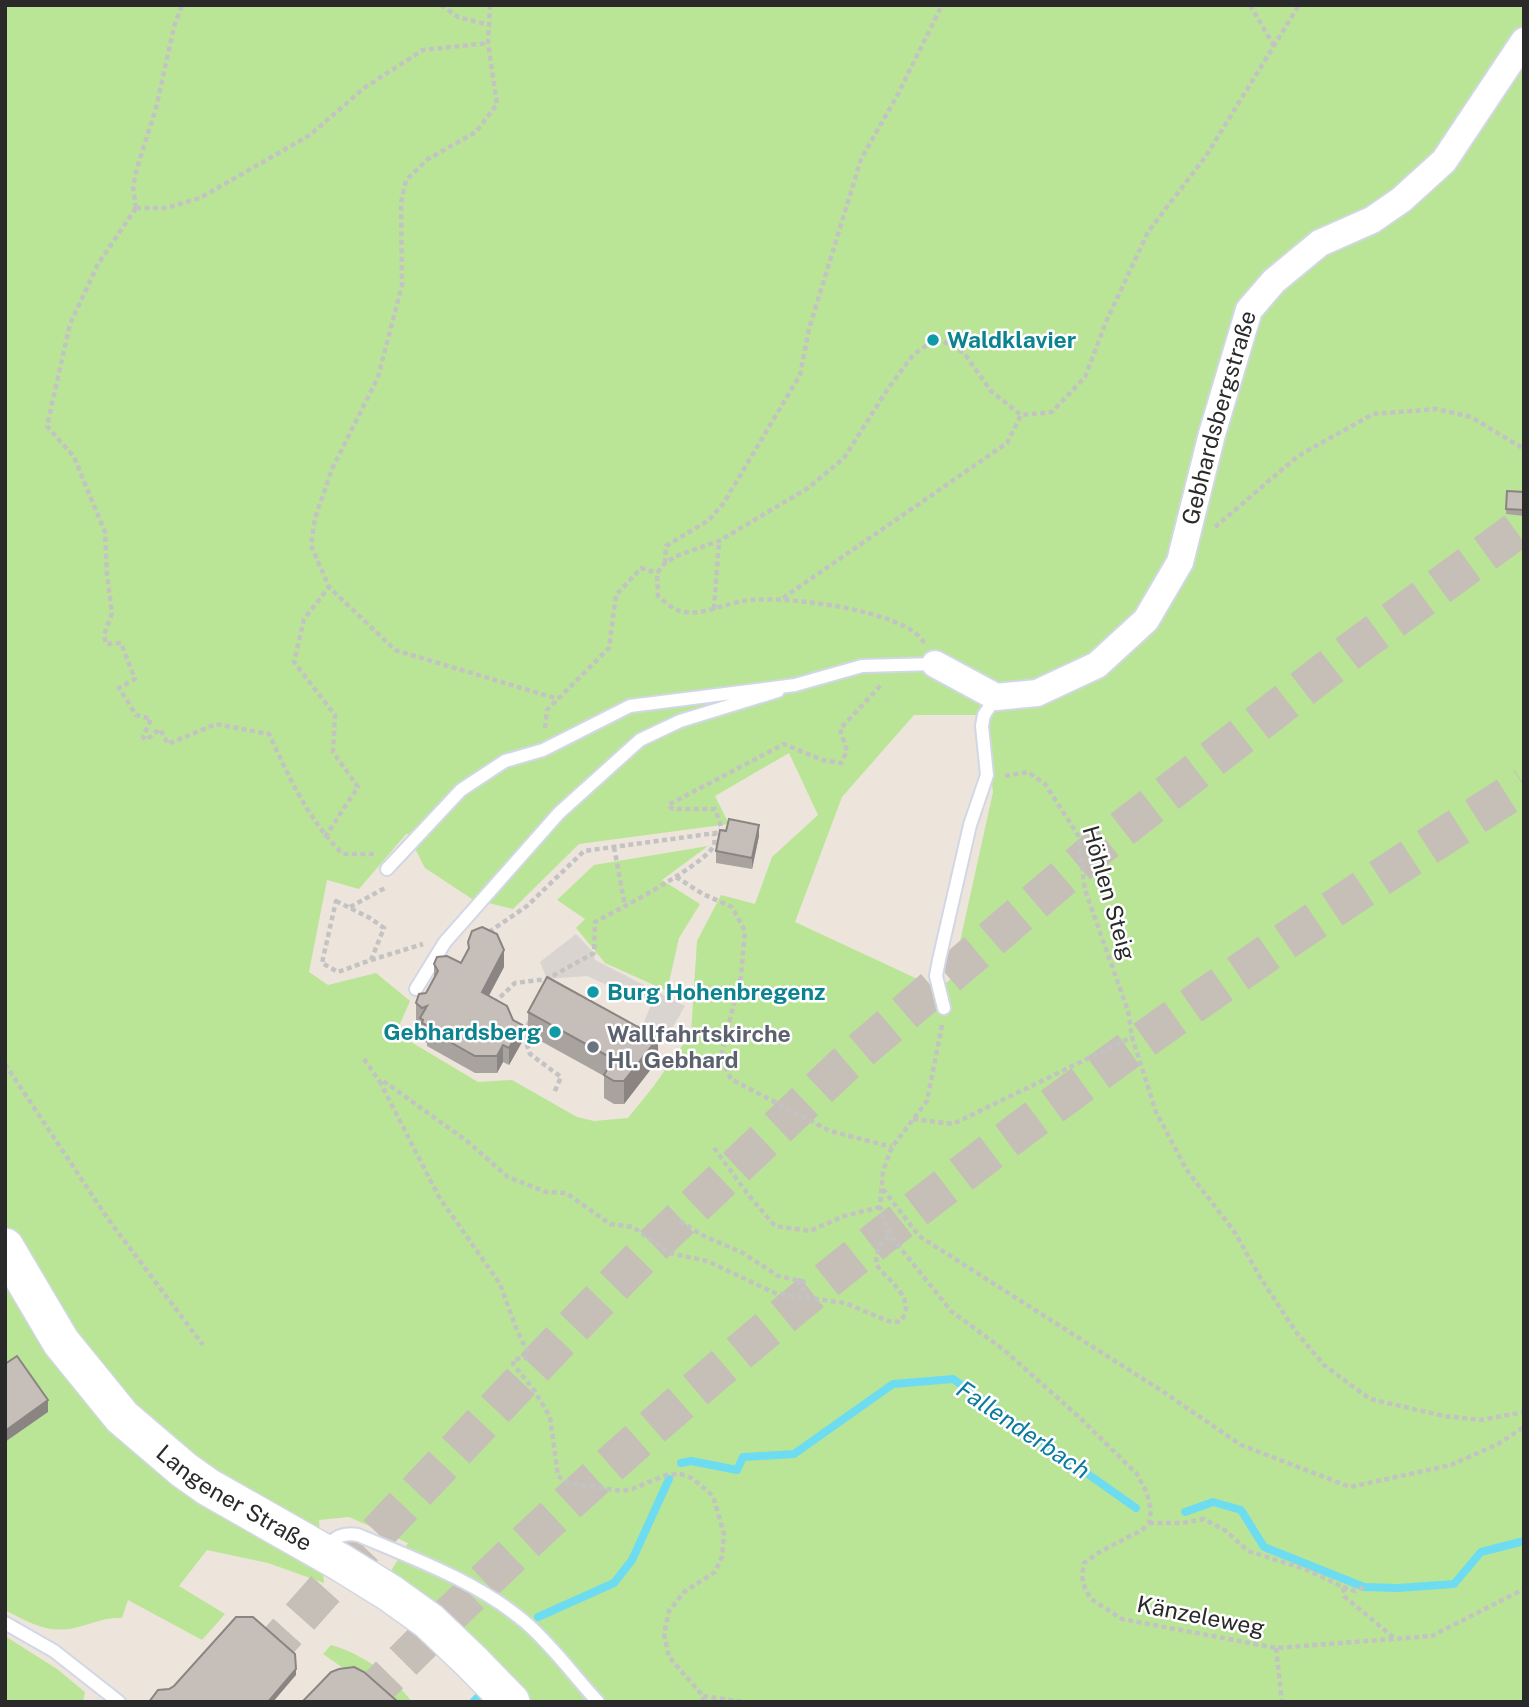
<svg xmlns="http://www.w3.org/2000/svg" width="1529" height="1707" font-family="'Public Sans',sans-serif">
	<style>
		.green { fill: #bae597; fill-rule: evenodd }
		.plaza { fill: #d9d4cf }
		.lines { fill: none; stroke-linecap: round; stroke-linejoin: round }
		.stream { stroke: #6ddcf1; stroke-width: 8 }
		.highway-tunnel { stroke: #c6bfb8; stroke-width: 38; stroke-dasharray: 38 19; stroke-linecap: butt }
		.lane-casing { stroke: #d1d7e4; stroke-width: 16 }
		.street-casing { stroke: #d1d7e4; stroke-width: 30 }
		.secondary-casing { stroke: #d1d7e4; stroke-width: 40 }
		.path { stroke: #c3c3c3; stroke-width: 4.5; stroke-dasharray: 5 3.5; stroke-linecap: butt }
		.lane { stroke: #fff; stroke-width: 12 }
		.street { stroke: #fff; stroke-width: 26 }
		.secondary { stroke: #fff; stroke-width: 37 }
		.secondary-bridge-casing { stroke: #d1d7e4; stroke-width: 40; stroke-linecap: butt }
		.secondary-bridge { stroke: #fff; stroke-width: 37 }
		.wall { fill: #a9a39f }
		.shaded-wall { fill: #8a8582 }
		.building { fill: #c5beb9; stroke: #8a8582; stroke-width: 2 }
		.culture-dot { fill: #0f9aa8; stroke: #fff; stroke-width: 2.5 }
		.worship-dot { fill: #6b7280; stroke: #fff; stroke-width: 2.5 }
		.labels { text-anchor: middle; stroke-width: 5; stroke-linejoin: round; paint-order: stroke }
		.culture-label { font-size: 23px; font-weight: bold; fill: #0d838f; stroke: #fff; text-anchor: start }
		.street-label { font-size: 23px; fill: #2a2a2a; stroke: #fff }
		.worship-label { font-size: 23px; font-weight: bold; fill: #5b616d; stroke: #fff; text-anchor: start }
		.water-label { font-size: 24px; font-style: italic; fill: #0a7b9e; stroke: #fff }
	</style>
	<rect width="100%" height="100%" fill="#ede4dc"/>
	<path class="green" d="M5 5H1524V1702H475L504 1670 388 1576 408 1543 349 1517 319 1520 324 1583 268 1563 207 1550 179 1586 225 1614 202 1640 128 1600 122 1618C103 1617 92 1624 74 1628 48 1634 28 1622 5 1610ZM914 715H984L993 792 952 978 939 989 795 922 842 797ZM789 753 818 815 772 857 755 904 721 895 697 941 691 1033 653 1087 628 1118 594 1121 577 1117 512 1080 478 1082 396 1033 410 1001 376 973 328 985 309 972 327 880 359 889 407 833 425 868 472 899 513 909 579 844 729 824 715 796Z
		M708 846 662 880 700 904 679 938 667 991 605 963 576 928 585 919 557 900 594 865Z
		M5 1636 57 1669 85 1692 83 1702H5Z
		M331 1645C363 1654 393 1676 412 1702H392L323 1654Z"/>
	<path class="plaza" d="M576 934 594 953 595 960 685 1006 668 1035 661 1038 646 1027 644 1022 651 1005 587 976 547 979 540 962Z"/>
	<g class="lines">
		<path class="stream" d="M681 1463 691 1461 737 1470 743 1457 794 1454 893 1384 953 1379 1136 1508
			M1185 1512 1213 1502 1241 1510 1264 1547 1364 1587 1398 1588 1454 1584 1481 1552 1524 1541
			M538 1617 614 1583 632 1560 669 1479
			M473 1702 477 1698"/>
		<path class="highway-tunnel" d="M224 1702 335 1578 564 1336 650 1248 846 1063 1099 847 1356 647 1524 525
			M363 1702C708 1347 1107 1048 1524 785"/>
		<g class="lane-casing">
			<path id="lane" d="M387 869 461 790 505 761 543 750 630 706 795 685 862 666 935 664
				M416 989 445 942 559 813 640 740 680 721 778 691
				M944 1008 936 976 939 960 970 825 987 775 982 726 984 715 996 697
				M325 1549C334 1537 343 1532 358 1535 415 1559 478 1582 525 1622 552 1645 574 1676 598 1702
				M5 1623 54 1651 119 1702"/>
		</g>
		<g class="street-casing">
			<g id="street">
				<path id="s1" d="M935 664 996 697 1037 693 1097 665 1146 620 1180 562 1212 434 1249 310 1274 281 1320 243 1372 220 1401 200 1444 161 1524 41"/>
			</g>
		</g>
		<g class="secondary-casing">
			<g id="secondary">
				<path id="s2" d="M5 1247 61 1342 122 1417 184 1470 208 1487 340 1562"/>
				<path d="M472 1662 511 1702"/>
			</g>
		</g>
		<path class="path" d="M441 5 458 17 489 25
			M490 5 488 43 497 104 476 132 428 159 406 180 401 203 402 285 378 377 332 469 315 518 311 545 329 587 395 650 558 699
			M1250 5 1274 46
			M136 208 98 264 70 324 47 426 74 457 105 532 107 575 112 613 104 635 106 644 121 643 135 679 119 688 136 715 151 719 143 737 146 740 160 729 168 744 216 724 269 734C289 777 308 820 343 854H376
			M136 208H166L200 198 310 135 364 88 423 50 488 43
			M136 208 133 187 137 168 156 108 174 27 182 5
			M1215 527 1298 456 1373 414 1437 409 1471 417 1524 449
			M665 563 666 546 709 520 723 504 800 375 809 329 861 159 898 94 942 5
			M783 598 1007 443 1021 415
			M714 609 719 541
			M924 643C908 610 778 594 743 601 724 604 704 615 685 612 674 611 666 603 658 596L657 573 664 564 676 556 719 541 808 488 844 458 887 390 913 355 937 338 964 353 991 391 1021 415 1052 412 1085 377 1106 322 1148 232 1206 156 1299 5
			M545 728 547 710 609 648 616 595 641 568 657 573
			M1005 776 1028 772 1045 784 1078 835 1085 890 1128 1011 1132 1037 1156 1112 1186 1169 1234 1231 1260 1277 1296 1332 1324 1365 1370 1399 1444 1416 1481 1420 1524 1412
			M325 837 358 787 333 752 335 715 294 662 304 619 329 587
			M614 847 625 906
			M676 877 703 894 732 907 745 931 741 976 722 1051 724 1064 731 1079 830 1131 892 1147
			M336 901 370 918 384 928 371 960 338 972 322 963Z
			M350 907 385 888
			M489 932 527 906 584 851 723 832 715 809H673L668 805 784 744 822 760 841 763 847 751 840 729 881 685
			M371 960 423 944
			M494 1003 515 983 547 979 594 953 595 922C616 911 707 864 714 845 715 842 714 837 714 834
			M530 1021 523 1033 530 1054 561 1077 554 1093
			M942 1025 927 1101 892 1147 883 1171 880 1207 890 1235 951 1311 1004 1350 1079 1417 1137 1474 1147 1493 1151 1510 1149 1523 1142 1530 1101 1551 1084 1563 1082 1576 1085 1589 1091 1599 1122 1619 1276 1648 1432 1636 1524 1589
			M634 1028C651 1026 664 1032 677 1043
			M364 1059 380 1082
			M5 1064 108 1219 203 1345
			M913 1119 953 1124 1132 1037
			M714 1148 750 1197 775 1226 810 1231 844 1216 880 1207
			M883 1189 919 1236 1162 1391 1241 1445 1350 1487 1451 1465 1498 1444 1524 1427
			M680 1221 702 1235 743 1253 778 1276 806 1282
			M797 1280 809 1298
			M1149 1523H1182L1204 1519 1226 1531 1248 1551 1305 1569 1343 1587 1344 1596 1394 1638
			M1343 1587 1355 1591 1364 1587
			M1276 1648 1282 1702
			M703 1696 743 1702
			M703 1702V1696L669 1657 664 1634 669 1611 684 1592 715 1572 722 1557 724 1534 713 1496 692 1478 680 1474 666 1475 632 1489 622 1491 568 1483 558 1476 550 1417 534 1390 513 1364 514 1359 527 1358 528 1353 516 1328 500 1284 439 1197 380 1082 382 1080 467 1141 508 1177 546 1192 566 1193 610 1224 633 1227 669 1253 707 1261 775 1293 845 1303 888 1321 900 1322C919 1298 886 1280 876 1264 877 1252 879 1241 890 1235"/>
		<use href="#lane" class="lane"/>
		<use href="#street" class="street"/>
		<use href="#secondary" class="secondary"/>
		<g class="secondary-bridge-casing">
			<path id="secondary-bridge" d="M340 1562 390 1593 429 1621 472 1662"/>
		</g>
		<use href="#secondary-bridge" class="secondary-bridge"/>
	</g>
	<path class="wall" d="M1507 491 1524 492V516L1506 514Z
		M759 836 752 869 716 863V851Z
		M468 942 504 967 488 996 522 1042 509 1065 503 1062 497 1073H475L427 1046V1043L422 1040 420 1023 416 1020V1003L426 993 434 978V964L461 963 468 951Z
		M528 1012 658 1060 624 1104H614L604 1098V1076L528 1034Z"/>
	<path class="shaded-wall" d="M759 825V836L752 869V858Z
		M504 950V967L482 1009V992Z
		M522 1025V1042L509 1065V1048Z
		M658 1038V1060L624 1104V1081Z
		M503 1045V1062L497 1073V1056Z
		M48 1400V1412L5 1442V1431Z
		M296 1669V1675L273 1702H268Z"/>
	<path class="building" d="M1507 491 1524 492V510L1506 509Z
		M729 819 759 825 752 858 716 851 720 830 726 831Z
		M482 927 497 934 504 950 482 992 507 1006 513 1020 522 1025 509 1048 503 1045 497 1056H475L427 1029 428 1026 422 1023 423 1020 420 1018 427 1006 422 1008 416 1003 419 994 426 993 438 971 434 964 437 957 447 956 461 963 469 948 468 942 472 931Z
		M547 977 658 1038 624 1081H614L604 1075 613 1059 528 1012Z
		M17 1356 48 1400 5 1431V1364Z
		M236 1617H253L295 1654 296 1669 268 1702H149L158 1690 169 1689 174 1686Z
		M354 1667 364 1672 398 1702H302L331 1672 339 1669Z"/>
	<g class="culture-dot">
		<circle cx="933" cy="340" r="7"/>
		<circle cx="593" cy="992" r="7"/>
		<circle cx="555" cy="1032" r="7"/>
	</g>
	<circle class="worship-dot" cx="593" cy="1047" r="7"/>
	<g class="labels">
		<g class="culture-label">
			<text x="947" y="348">Waldklavier</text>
			<text x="607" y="1000">Burg Hohenbregenz</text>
			<text x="541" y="1040" text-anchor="end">Gebhardsberg</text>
		</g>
		<g class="street-label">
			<text dy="8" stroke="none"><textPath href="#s1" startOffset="460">Gebhardsbergstraße</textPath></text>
			<text transform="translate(1109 893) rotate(74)" y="8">Höhlen Steig</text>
			<text dy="8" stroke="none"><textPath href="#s2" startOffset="346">Langener Straße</textPath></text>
			<text transform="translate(1201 1616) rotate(11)" y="8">Känzeleweg</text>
		</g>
		<g class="worship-label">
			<text x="607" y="1042">Wallfahrtskirche<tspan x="607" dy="26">Hl. Gebhard</tspan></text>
		</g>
		<g class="water-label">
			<text transform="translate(1023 1430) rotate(34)" y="8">Fallenderbach</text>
		</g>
	</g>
	<rect width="1529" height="1707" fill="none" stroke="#2a2a2a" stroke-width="14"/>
</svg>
